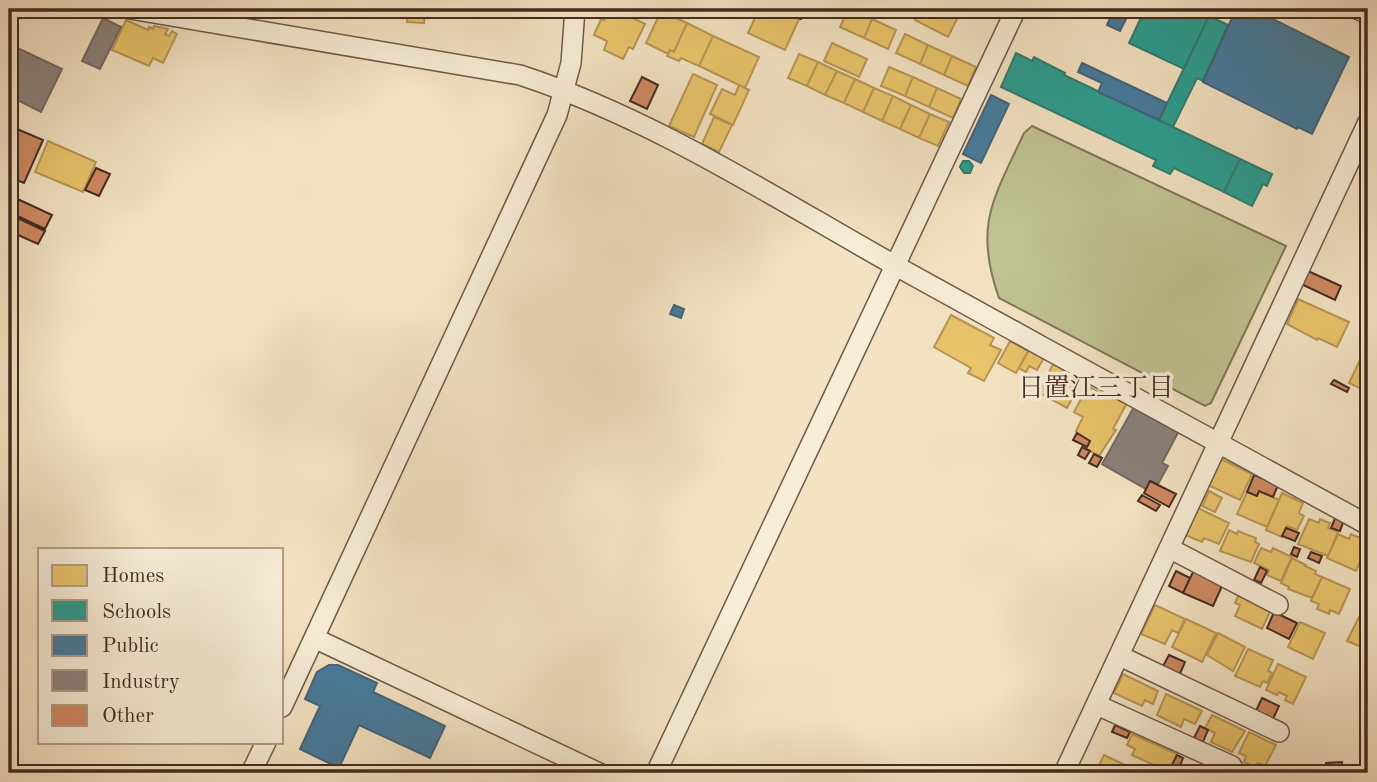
<svg xmlns="http://www.w3.org/2000/svg" width="1377" height="782" font-family="'Old Standard TT','Noto Serif JP',serif">
	<style>
		.green { fill: #bfc392; stroke: #80775a; stroke-width: 2 }
		.homes { fill: #e9c46a; stroke: #b79654; stroke-width: 2 }
		.schools { fill: #2a9d8f; stroke: #317b6e; stroke-width: 2 }
		.public { fill: #457b9d; stroke: #446378; stroke-width: 2 }
		.industry { fill: #8a817c; stroke: #746761; stroke-width: 2 }
		.building { fill: #cf8962; stroke: #422b21; stroke-width: 2 }
		.lines { fill: none; stroke-linecap: round; stroke-linejoin: round }
		.street-casing { stroke: #6e594a; stroke-width: 22 }
		.street { stroke: #f8edd8; stroke-width: 19 }
		.labels { text-anchor: middle; stroke-width: 7; stroke-linejoin: round; paint-order: stroke }
		.neighbourhood-label { font-size: 26px; fill: #422b21; stroke: #f8edd8 }
	</style>
	<rect width="100%" height="100%" fill="#f4e3c3"/>
	<filter id="stains"><feTurbulence type="fractalNoise" baseFrequency=".00286" numOctaves="4"/><feColorMatrix values="0 0 0 0 .2 0 0 0 0 .09 0 0 0 0 .02 0 0 0 .5 -.17"/></filter>
	<radialGradient id="worn" r=".72"><stop offset=".6" stop-color="#630" stop-opacity="0"/><stop offset="1" stop-color="#630" stop-opacity=".3"/></radialGradient>
	<path class="green" d="M1032 126 1286 246 1211 403 1205 406 999 298C973 225 994 198 1024 133Z"/>
	<path class="homes" d="M291 9H317L314 17Z
		M407 9H425L424 23 407 22Z
		M759 9H778L799 19 785 50 748 33Z
		M848 9 872 19 864 38 840 27Z
		M887 9H909L904 17Z
		M920 9H962L948 37 915 20Z
		M608 10 623 17 625 14 645 24 633 49 629 47 623 59 604 50 607 41 594 35 601 19 604 20Z
		M661 11 687 23 674 52 670 50 668 54 646 43Z
		M872 19 896 30 888 49 864 38Z
		M126 20 148 30 149 27 153 29 154 26 168 29 165 34 169 36 172 31 177 34 163 63 153 58 149 66 112 50Z
		M687 23 713 36 699 66 681 58 679 61 667 56 670 50 674 52Z
		M905 34 928 45 920 64 896 53Z
		M713 36 759 57 745 88 699 66Z
		M832 43 867 59 859 77 824 61Z
		M928 45 952 56 944 75 920 64Z
		M799 54 818 62 807 86 788 78Z
		M952 56 976 67 968 86 944 75Z
		M818 62 837 71 825 95 807 86Z
		M889 67 913 77 905 96 881 86Z
		M837 71 855 79 844 103 825 95Z
		M693 74 717 85 694 137 669 126Z
		M913 77 937 88 929 107 905 96Z
		M855 79 874 88 863 112 844 103Z
		M739 85 749 90 733 125 710 114 722 89 735 95Z
		M874 88 893 96 882 121 863 112Z
		M937 88 961 99 953 118 929 107Z
		M893 96 911 105 900 129 882 121Z
		M911 105 930 114 919 138 900 129Z
		M930 114 949 122 938 146 919 138Z
		M714 117 732 125 719 152 702 144Z
		M48 141 96 162 83 192 35 172Z
		M1298 299 1349 322 1337 347 1318 338 1317 340 1287 324Z
		M951 315 994 338 990 345 1001 350 984 381 968 373 971 368 934 347Z
		M1010 341 1028 351 1016 373 998 363Z
		M1030 348 1045 356 1037 370 1029 366 1026 372 1019 368Z
		M1361 358 1368 361V392L1349 383Z
		M1055 361 1084 377 1067 408 1038 392Z
		M1088 386 1104 395 1106 391 1127 403 1113 429 1116 430 1099 456 1086 449 1090 441 1077 433 1076 431 1083 417 1074 412Z
		M1221 459 1252 474 1240 500 1208 485Z
		M1209 491 1222 498 1215 512 1202 506Z
		M1259 491 1279 500 1267 527 1237 514 1247 492 1257 496Z
		M1282 493 1303 503 1299 513 1304 516 1297 530 1287 526 1282 537 1266 530Z
		M1198 508 1229 523 1219 544 1204 538 1202 542 1185 535Z
		M1309 519 1319 523 1320 519 1330 523 1328 528 1338 532 1328 556 1298 544Z
		M1229 530 1237 534 1238 531 1256 538 1255 542 1259 544 1251 562 1220 551Z
		M1338 534 1349 539 1351 534 1368 541 1356 571 1327 558Z
		M1261 548 1271 552 1273 548 1292 557 1281 581 1267 575 1269 570 1254 563Z
		M1292 558 1306 565 1305 566 1316 571 1315 574 1322 577 1312 598 1288 589 1289 587 1281 583Z
		M1322 577 1350 589 1339 614 1330 610 1329 614 1317 609 1319 604 1311 601Z
		M1240 592 1272 607 1262 629 1235 616 1240 605 1235 603Z
		M1155 605 1185 619 1178 633 1172 630 1165 644 1141 634Z
		M1359 617 1368 621V650L1347 641Z
		M1186 619 1216 633 1202 662 1172 647Z
		M1300 622 1325 633 1313 659 1288 647Z
		M1218 633 1245 647 1233 671 1207 655Z
		M1248 649 1273 660 1268 671 1272 673 1267 683 1263 681 1260 687 1235 676Z
		M1278 664 1306 677 1293 704 1285 700 1287 696 1279 692 1277 695 1266 690Z
		M1123 674 1158 691 1153 704 1145 700 1142 706 1114 693Z
		M1166 694 1202 711 1195 724 1184 719 1181 727 1157 715Z
		M1212 715 1245 731 1232 752 1211 742 1215 733 1205 728Z
		M1249 732 1276 745 1265 766 1258 763 1256 767 1244 762 1246 756 1239 753Z
		M1132 734 1177 754 1169 772 1132 755 1135 749 1127 745Z
		M1104 755 1142 773H1095Z
		M1198 765 1215 773H1194Z"/>
	<path class="schools" d="M1145 9H1193L1209 16 1184 69 1129 43Z
		M1209 16 1228 25 1203 81 1197 78 1173 127 1159 120Z
		M1016 53 1032 61 1034 57 1065 73 1064 75 1240 159 1224 192 1174 168 1170 174 1153 166 1156 160 1001 87Z
		M1240 159 1272 174 1267 186 1263 184 1252 206 1224 192Z
		M963 161H969L973 166 970 173H964L960 167Z"/>
	<path class="public" d="M1114 9H1131L1120 31 1107 25Z
		M1236 9 1251 11 1253 9 1349 57 1312 134 1298 127 1297 129 1203 82Z
		M1082 63 1167 103 1159 120 1098 92 1102 83 1078 72Z
		M991 95 1009 104 981 163 963 154Z
		M674 305 684 309 681 318 670 314Z
		M329 665H338L377 683 373 692 445 726 430 758 359 725 339 768 300 749 320 706 305 699 317 672Z"/>
	<path class="industry" d="M103 18 121 27 100 69 82 61Z
		M9 44 62 69 41 112 9 96Z
		M1135 405 1180 429 1162 463 1168 466 1158 484 1150 481 1146 489 1102 464Z"/>
	<path class="building" d="M371 9H392L388 18 370 12Z
		M609 9H625L623 15Z
		M799 9H806L801 19 795 17Z
		M642 77 658 85 647 109 630 101Z
		M17 129 43 140 24 183 9 177V149Z
		M96 168 110 174 99 196 85 190Z
		M9 195 52 215 45 229 9 212Z
		M9 214 45 231 38 244 9 231Z
		M1308 271 1341 286 1335 300 1301 284Z
		M1334 380 1349 388 1347 392 1331 384Z
		M1077 433 1090 441 1087 447 1073 440Z
		M1082 447 1090 451 1085 459 1078 455Z
		M1094 454 1102 458 1097 467 1089 463Z
		M1254 475 1278 485 1273 497 1259 491 1257 496 1247 492Z
		M1150 481 1176 494 1169 507 1144 493Z
		M1142 495 1160 505 1156 511 1138 501Z
		M1336 516 1344 520 1340 531 1331 528Z
		M1286 528 1299 533 1295 541 1282 536Z
		M1294 547 1300 549 1297 557 1291 554Z
		M1311 552 1322 556 1319 563 1308 558Z
		M1260 567 1267 571 1261 583 1254 580Z
		M1194 570 1223 584 1213 606 1183 593Z
		M1176 571 1190 578 1183 593 1169 586Z
		M1274 612 1297 623 1289 639 1267 628Z
		M1169 655 1185 662 1179 676 1162 668Z
		M1262 698 1279 706 1272 721 1255 713Z
		M1115 725 1130 732 1127 738 1112 732Z
		M1200 726 1208 730 1203 742 1194 738Z
		M1177 755 1183 758 1177 773 1170 769Z
		M1342 762 1343 773H1327L1326 763Z
		M392 766 401 770 400 773H388Z"/>
	<g class="lines">
		<g class="street-casing">
			<path id="street" d="M130 9 520 75C654 119 773 197 896 266 1053 353 1211 439 1368 525
				M1357 9 1368 14
				M1169 548 1278 605
				M314 638 599 773
				M1120 656 1279 732
				M1097 705 1232 766
				M282 707 557 115 571 63 575 9
				M251 773 266 742
				M656 773 1016 9
				M1064 773 1368 122"/>
		</g>
		<use href="#street" class="street"/>
	</g>
	<g class="labels">
		<g class="neighbourhood-label">
			<text x="1096" y="396">日置江三丁目</text>
		</g>
	</g>
	<rect width="1377" height="782" fill="none" stroke="#f4e3c3" stroke-width="35"/>
	<rect x="10" y="10" width="1356" height="761" fill="none" stroke="#422b21" stroke-width="3.5"/>
	<rect x="18" y="18" width="1342" height="747" fill="none" stroke="#422b21" stroke-width="2"/>
	<rect x="38" y="548" width="245" height="196" fill="#f8edd8" stroke="#af9f8f" stroke-width="2"/>
	<rect x="52" y="565" width="35" height="21" fill="#e9c46a" stroke="#af9f8f" stroke-width="2"/>
	<text x="102" y="582" font-size="21" fill="#422b21">Homes</text>
	<rect x="52" y="600" width="35" height="21" fill="#2a9d8f" stroke="#af9f8f" stroke-width="2"/>
	<text x="102" y="618" font-size="21" fill="#422b21">Schools</text>
	<rect x="52" y="635" width="35" height="21" fill="#457b9d" stroke="#af9f8f" stroke-width="2"/>
	<text x="102" y="652" font-size="21" fill="#422b21">Public</text>
	<rect x="52" y="670" width="35" height="21" fill="#8a817c" stroke="#af9f8f" stroke-width="2"/>
	<text x="102" y="688" font-size="21" fill="#422b21">Industry</text>
	<rect x="52" y="705" width="35" height="21" fill="#cf8962" stroke="#af9f8f" stroke-width="2"/>
	<text x="102" y="722" font-size="21" fill="#422b21">Other</text>
	<rect width="100%" height="100%" filter="url(#stains)"/>
	<rect width="100%" height="100%" fill="url(#worn)"/>
</svg>
